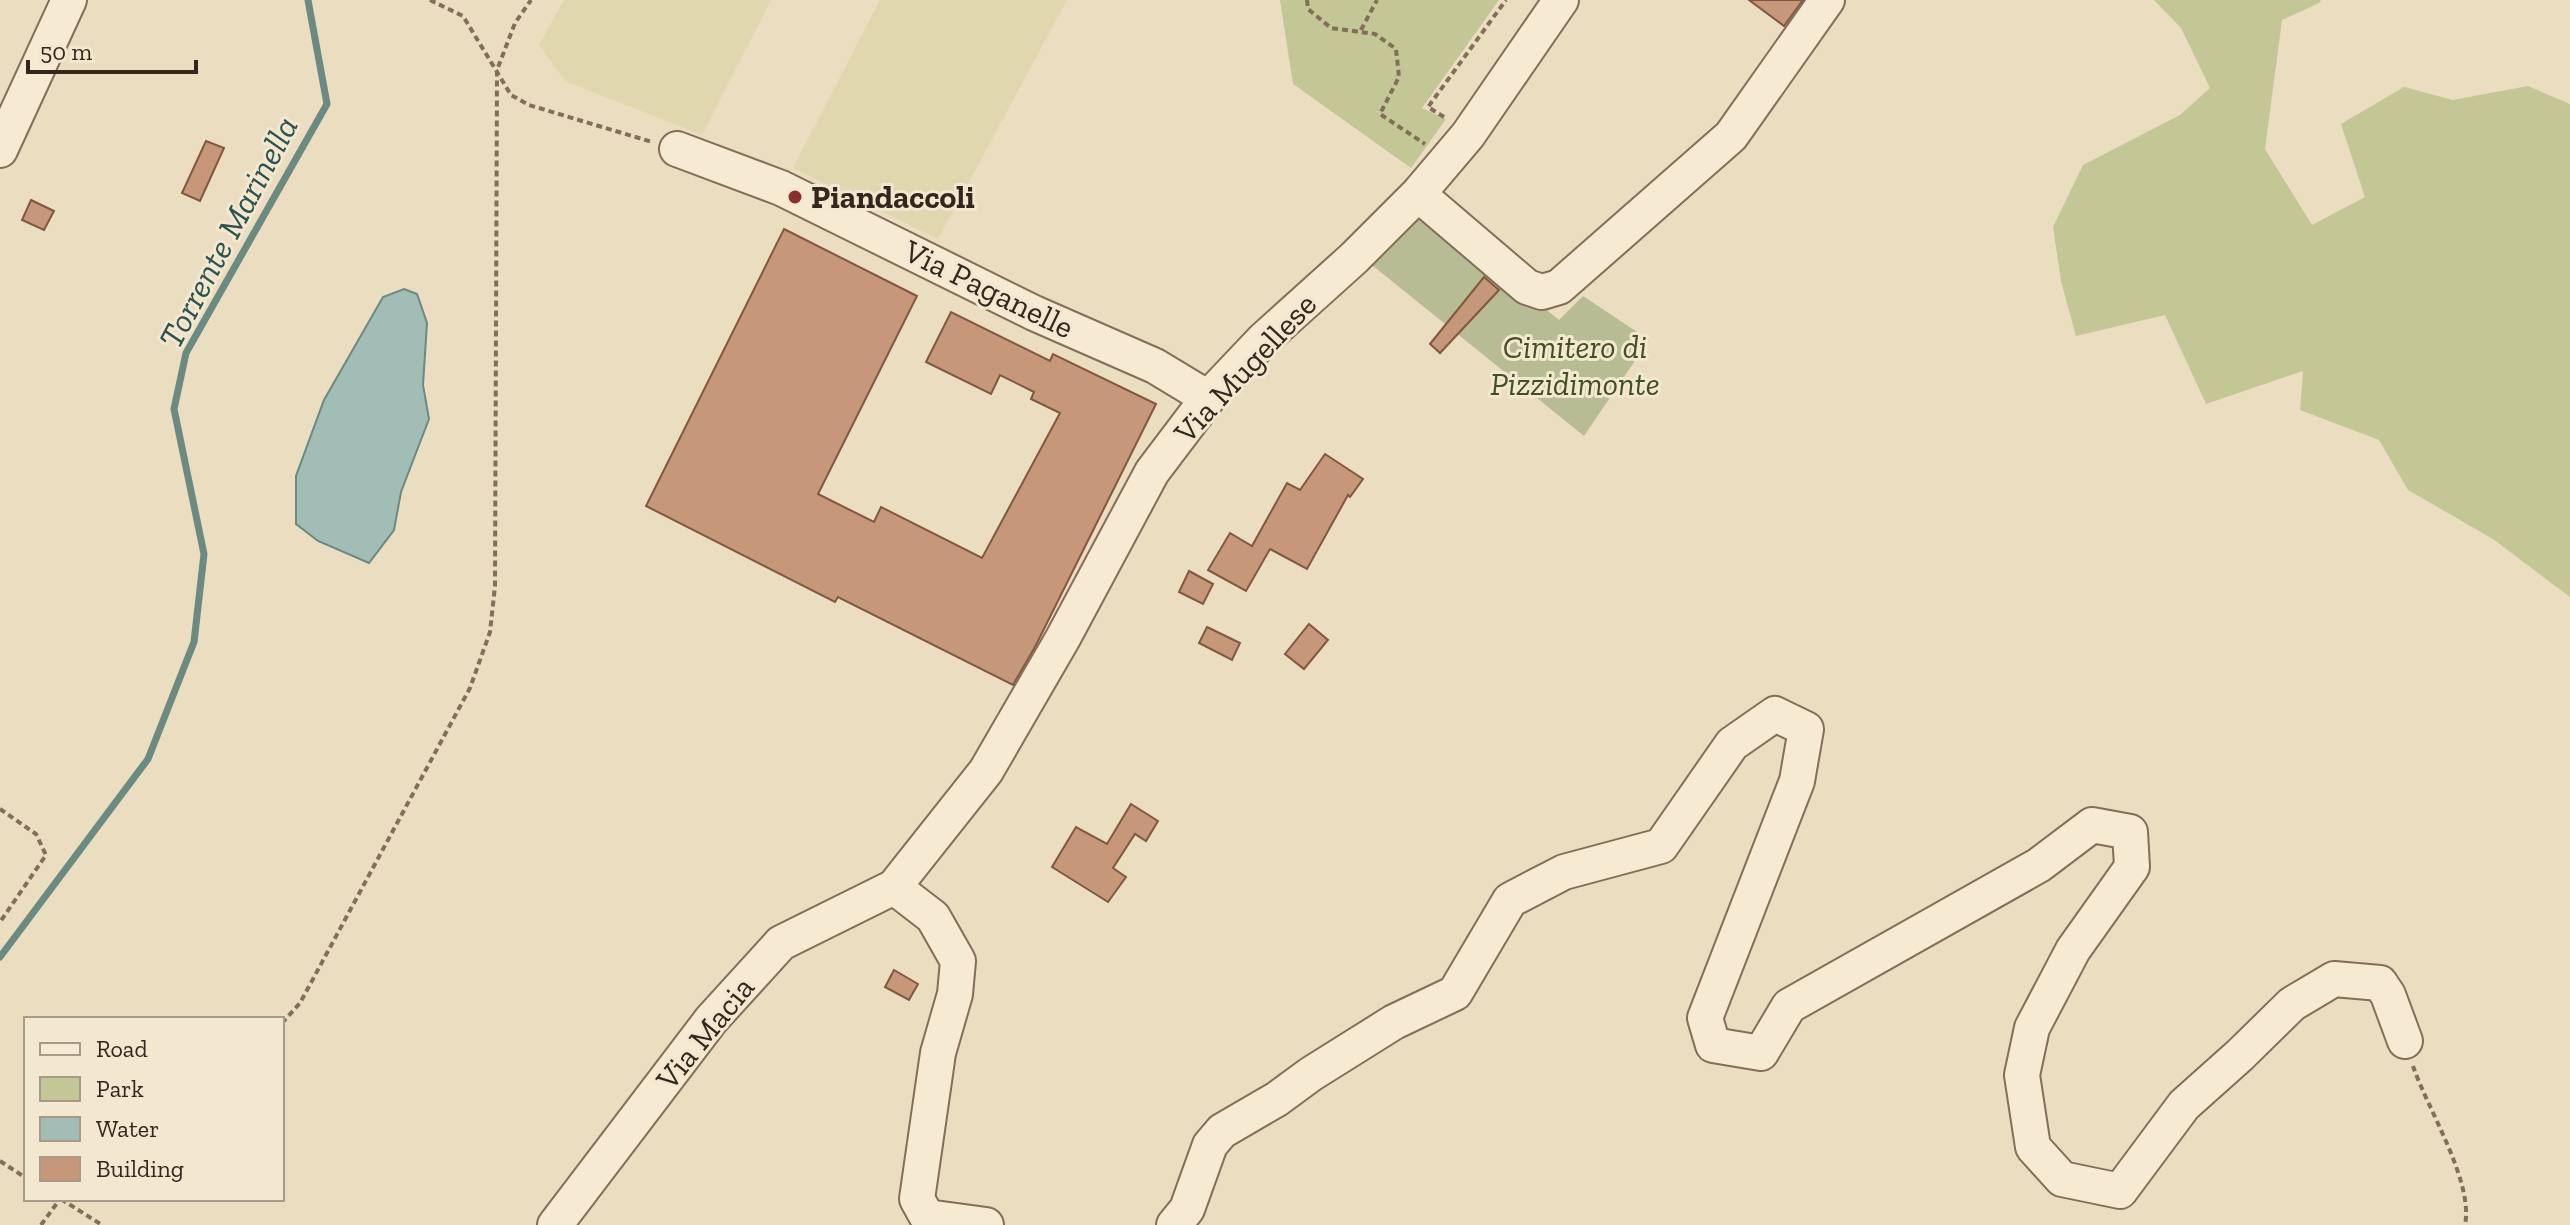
<svg xmlns="http://www.w3.org/2000/svg" width="2570" height="1225" font-family="'Zilla Slab',serif">
	<style>
		.farmland { fill: #e0d7ae }
		.green { fill: #c2c795 }
		.cemetery { fill: #b8bc94 }
		.water { fill: #a2bdb5; stroke: #6b8a81; stroke-width: 2 }
		.lines { fill: none; stroke-linecap: round; stroke-linejoin: round }
		.stream { stroke: #6b8a81; stroke-width: 7 }
		.building { fill: #c69778; stroke: #805841; stroke-width: 2 }
		.minor-casing { stroke: #826e59; stroke-width: 38 }
		.path { stroke: #826e59; stroke-width: 4; stroke-dasharray: 6 4; stroke-linecap: butt }
		.minor { stroke: #f6ebd2; stroke-width: 34 }
		.poi-dot { fill: #8d2d2f; stroke: #f2e8cf; stroke-width: 3 }
		.labels { text-anchor: middle; stroke-width: 6; stroke-linejoin: round; paint-order: stroke }
		.poi-label { font-size: 32px; font-weight: bold; fill: #33271d; stroke: #f2e8cf; text-anchor: start }
		.street-label { font-size: 32px; fill: #33271d; stroke: #f2e8cf }
		.park-label { font-size: 32px; font-style: italic; fill: #444e24; stroke: #f2e8cf }
		.water-label { font-size: 34px; font-style: italic; fill: #2d524f; stroke: #f2e8cf }
	</style>
	<rect width="100%" height="100%" fill="#eaddc0"/>
	<path class="farmland" d="M564 0H771L702 135 565 81 539 45Z
		M880 0H1067L938 239 793 168Z"/>
	<path class="green" d="M1280 0H1499L1422 108 1446 119 1411 168 1293 84Z
		M2154 0H2321L2319 3 2282 20 2265 149 2312 225 2365 197 2341 124 2404 87 2453 100 2528 86 2570 104V597L2493 539 2408 490 2379 440 2300 410 2303 371 2206 404 2165 315 2076 336 2061 281 2053 227 2083 165 2180 115 2210 88 2181 28Z"/>
	<path class="cemetery" d="M1419 208 1559 320 1583 296 1649 340 1584 436 1367 261Z"/>
	<path class="water" d="M404 289 417 294 427 323 423 385 429 419 401 492 394 530 369 563 318 541 296 524V476L324 400 383 297Z"/>
	<g class="lines">
		<path class="stream" d="M0 957 148 759 194 642 204 554 174 409 186 353 327 104 308 0"/>
	</g>
	<path class="building" d="M1749 0H1803L1784 26Z
		M206 141 224 148 200 201 182 193Z
		M31 200 54 211 44 230 22 220Z
		M784 229 917 296 818 494 874 522 881 507 982 558 1060 413 1031 399 1034 392 1000 375 991 394 926 362 951 312 1050 361 1053 354 1156 404 1035 647 1013 685 838 597 835 602 646 506Z
		M1484 277 1499 290 1440 353 1430 344Z
		M1325 454 1363 479 1350 497 1348 495 1307 569 1270 549 1246 591 1208 570 1230 533 1252 546 1287 483 1300 490Z
		M1189 571 1213 584 1203 604 1179 592Z
		M1309 624 1328 640 1304 669 1285 654Z
		M1207 627 1240 643 1232 660 1199 643Z
		M1131 804 1158 821 1146 841 1135 834 1113 868 1126 877 1108 902 1052 867 1076 827 1107 844Z
		M894 970 918 984 909 1000 885 987Z"/>
	<g class="lines">
		<g class="minor-casing">
			<path id="minor" d="M677 149 781 188 1034 313 1155 366 1208 398
				M0 150 69 0
				M1418 194 1527 287 1542 292 1559 287 1731 136 1827 0
				M894 887 933 917 958 961 955 994 938 1053 917 1199 927 1217 986 1225
				M555 1225 711 1020 781 943 894 887 986 771 1063 638 1152 472 1208 398 1263 340 1354 258 1418 194 1468 135 1561 0
				M1174 1225 1187 1209 1210 1145 1222 1131 1277 1099 1311 1074 1394 1022 1455 993 1510 900 1564 872 1661 846 1732 744 1775 714 1806 729 1797 781 1705 1018 1713 1045 1761 1053 1789 1006 2039 865 2092 825 2130 832 2132 867 2073 950 2032 1028 2022 1075 2033 1147 2062 1179 2120 1191 2184 1105 2240 1055 2292 1004 2334 979 2380 983 2388 995 2405 1041"/>
		</g>
		<path class="path" d="M430 0 463 16 511 95 529 105 652 142
			M1307 0 1308 9 1331 28 1375 34 1396 49 1399 77 1380 114 1425 144
			M1361 30 1377 0
			M1444 117 1428 107 1506 0
			M0 809 36 834 46 855 0 922
			M282 1023 300 1003 470 688 490 632 495 586 497 70 515 23 531 0
			M2413 1066C2427 1108 2474 1182 2465 1225
			M0 1161 26 1178
			M61 1199 102 1225
			M41 1225 60 1199"/>
		<use href="#minor" class="minor"/>
	</g>
	<circle class="poi-dot" cx="795" cy="197" r="8"/>
	<g class="labels">
		<g class="poi-label">
			<text x="811" y="208">Piandaccoli</text>
		</g>
		<g class="street-label">
			<text transform="translate(989 289) rotate(26)" y="11">Via Paganelle</text>
			<text transform="translate(1245 368) rotate(-47)" y="11">Via Mugellese</text>
			<text transform="translate(705 1033) rotate(-51)" y="11">Via Macia</text>
		</g>
		<g class="park-label">
			<text x="1575" y="358">Cimitero di<tspan x="1575" dy="37">Pizzidimonte</tspan></text>
		</g>
		<g class="water-label">
			<text transform="translate(228 232) rotate(-62)" y="12">Torrente Marinella</text>
		</g>
	</g>
	<rect x="24" y="1017" width="260" height="184" fill="#f2e8cf" stroke="#a69b88" stroke-width="2"/>
	<rect x="40" y="1043" width="40" height="12" fill="#f6ebd2" stroke="#a69b88" stroke-width="2"/>
	<text x="96" y="1057" font-size="24" fill="#33271d">Road</text>
	<rect x="40" y="1077" width="40" height="24" fill="#c2c795" stroke="#a69b88" stroke-width="2"/>
	<text x="96" y="1097" font-size="24" fill="#33271d">Park</text>
	<rect x="40" y="1117" width="40" height="24" fill="#a2bdb5" stroke="#a69b88" stroke-width="2"/>
	<text x="96" y="1137" font-size="24" fill="#33271d">Water</text>
	<rect x="40" y="1157" width="40" height="24" fill="#c69778" stroke="#a69b88" stroke-width="2"/>
	<text x="96" y="1177" font-size="24" fill="#33271d">Building</text>
	<path d="M28 60v12h168v-12" fill="none" stroke="#33271d" stroke-width="4"/>
	<text x="40" y="60" font-size="24" fill="#33271d" stroke="#f2e8cf" stroke-width="6" paint-order="stroke">50 m</text>
</svg>
